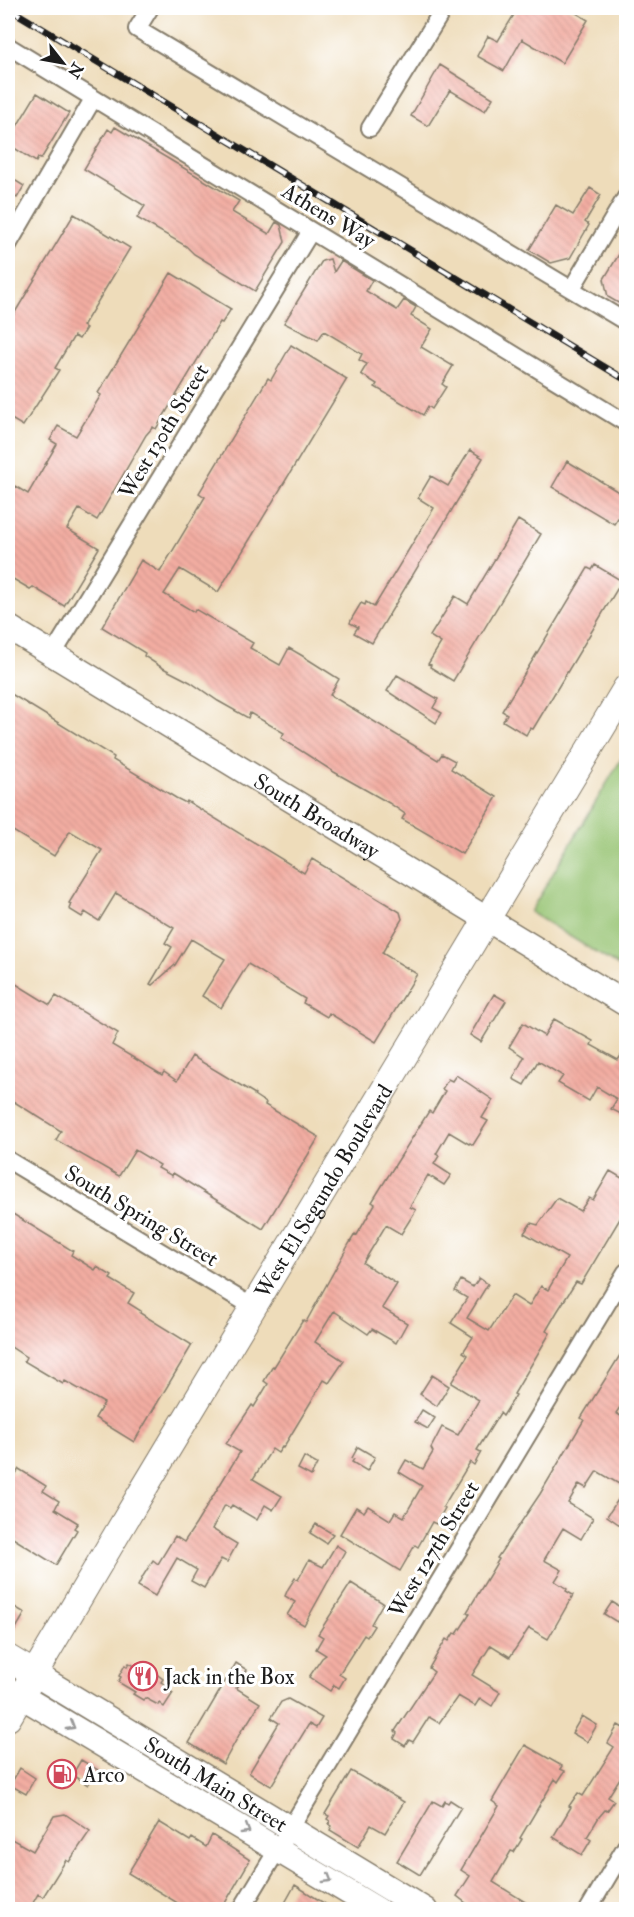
<svg xmlns="http://www.w3.org/2000/svg" width="634" height="1917" font-family="'IM FELL Double Pica',serif">
	<style>
		.green { fill: #94c270; stroke: #586f46; stroke-width: 1.5 }
		.building { fill: url(#building-back-hatch) }
		.lines { fill: none; stroke-linecap: round; stroke-linejoin: round }
		.minor-casing { stroke: #857c6b; stroke-width: 20 }
		.secondary-casing { stroke: #857c6b; stroke-width: 27 }
		.primary-casing { stroke: #857c6b; stroke-width: 28 }
		.minor { stroke: #fff; stroke-width: 16 }
		.secondary { stroke: #fff; stroke-width: 24 }
		.primary { stroke: #fff; stroke-width: 26 }
		.rail-casing { stroke: #1c1c1c; stroke-width: 7 }
		.rail { stroke: #fff; stroke-width: 4.5; stroke-dasharray: 14; stroke-linecap: butt }
		.oneway { stroke: #999 }
		.labels { text-anchor: middle; stroke-width: 6; stroke-linejoin: round; paint-order: stroke }
		.street-label { font-size: 22px; fill: #1c1c1c; stroke: #fff }
		.poi-label { font-size: 22px; fill: #1c1c1c; stroke: #fff; text-anchor: start }
	</style>
	<defs>
		<pattern id="building-back-hatch" width="6" height="6" patternUnits="userSpaceOnUse" patternTransform="scale(1.5)"><rect width="6" height="6" fill="#f3ada2"/><path d="M-1 5l2 2M0 0l6 6M5-1l2 2" fill="none" stroke="#d0948b"/></pattern>
	</defs>
	<rect width="100%" height="100%" fill="#fff"/>
	<filter id="ink" filterUnits="userSpaceOnUse"><feTurbulence type="fractalNoise" baseFrequency=".0167" numOctaves="2"/><feDisplacementMap in="SourceGraphic" scale="12" xChannelSelector="R" yChannelSelector="G"/><feConvolveMatrix kernelMatrix="1 2 1 2 8 2 1 2 1" color-interpolation-filters="sRGB"/></filter>
	<filter id="wash" filterUnits="userSpaceOnUse"><feTurbulence type="fractalNoise" baseFrequency=".008" numOctaves="4" result="noise"/><feDisplacementMap in="SourceGraphic" scale="24" xChannelSelector="R" yChannelSelector="G"/><feGaussianBlur stdDeviation="1.35" result="paint"/><feColorMatrix in="noise" values="0 0 0 0 0 0 0 0 0 0 0 0 0 0 0 0 0 1.4 0 .05"/><feComposite in="paint" operator="in"/></filter>
	<g filter="url(#wash)">
		<rect width="100%" height="100%" fill="#eedcba"/>
		<path class="green" d="M626 751V971L530 912Z"/>
		<g id="blocks">
			<path class="building" d="M518 8H568L588 20 562 63 522 39 504 71 477 56 488 36 498 41Z
				M440 65 493 98 485 111 450 90 428 126 411 116Z
				M37 93 69 113 41 159 38 158 36 162 8 144V141Z
				M115 127 239 201 232 212 269 234 276 222 281 225 285 242 255 291 194 254 186 246 137 218 145 206 84 169 108 129 112 132Z
				M8 176 24 186 17 198 8 192Z
				M590 188 601 195 585 222 589 225 570 258 551 263 529 250 556 205 573 215Z
				M74 214 130 248 83 326 86 328 79 339 74 336 55 368 59 370 23 426 8 417V324Z
				M627 241V308L608 297 604 279Z
				M330 259 334 272 341 261 372 280 366 291 397 310 404 300 416 307 411 316 432 329 421 347 453 366 442 384 446 387 432 409 428 406 423 415 375 387 377 384 361 374 367 364 359 360 362 354 324 331 318 340 284 323 322 261Z
				M171 273 231 309 222 323 220 322 156 429 153 427 146 435 97 520 79 509 67 529 99 548 64 606 33 587 30 589 8 576V499L15 486 28 494 57 444 50 440 58 426 76 436 101 395 98 393Z
				M291 345 347 379 218 592 180 569 164 594 194 612 195 609 253 643 250 648 280 665 289 648 301 655 339 679 330 695 438 760 442 754 455 761 451 769 497 797 462 854 402 819 405 814 389 803 334 772 281 738 284 733 250 713 248 718 218 701 190 682 161 667 144 656 145 653 102 627 141 560 160 572 205 497 199 493 268 378 271 380Z
				M470 450 483 458 372 643 354 633 358 627 350 623 352 618 361 603 365 605 366 602 374 607 434 508 418 498 431 476 448 486Z
				M567 461 627 497V519L620 515 614 524 552 487Z
				M518 520 541 534 453 681 430 667 431 665 428 664 441 643 430 636 455 596 468 604Z
				M595 565 622 581 533 729 530 728 526 735 503 721 507 714 502 711 588 568 592 570Z
				M397 675 438 699 433 708 442 713 436 723 387 691Z
				M8 692 114 757 113 760 176 798 186 803 187 801 304 873 312 859 400 912 402 919 382 953 417 974 376 1042 329 1013 327 1017 303 1003 305 999 248 964 221 1008 202 996 225 959 191 939 175 965 152 985 150 984 172 947 165 943 174 928 116 893 99 921 85 912 82 917 69 909 71 904 69 903 102 850 70 831 54 856 8 828Z
				M8 979 50 1005 56 996 118 1033 112 1045 162 1075 164 1072 177 1081 192 1056 255 1094 254 1095 266 1103 265 1105 319 1137 263 1229 173 1173 172 1176 158 1168 160 1165 135 1150 119 1176 56 1140 61 1131 8 1098Z
				M494 994 506 1001 481 1042 470 1035Z
				M554 1019 593 1041 591 1045 618 1060 627 1047V1117L611 1109 617 1099 597 1087 589 1101 558 1083 563 1076 538 1061 524 1085 513 1079 524 1057 509 1047 523 1023 544 1036Z
				M456 1075 493 1100 482 1118 488 1121 473 1145 470 1143 469 1144 449 1132 436 1154 439 1156 434 1164 451 1175 444 1185 428 1175 410 1207 416 1210 401 1234 386 1225 363 1263 397 1284 382 1308 407 1323 396 1343 372 1329 368 1334 334 1311 315 1342 344 1361 329 1383 324 1380 283 1448 282 1447 278 1453 272 1449 253 1479 282 1496 273 1510 265 1505 257 1520 232 1505 230 1508 225 1505 212 1529 237 1544 227 1562 221 1559 204 1588 191 1581 197 1570 177 1558 155 1596 138 1586 143 1576 153 1560 158 1564 175 1536 184 1542 196 1524 240 1452 226 1444 252 1405 254 1407 268 1384 264 1381 273 1366 274 1367 303 1320 306 1322 349 1244 355 1234 357 1235 375 1204 372 1202 380 1189 429 1111 432 1113 445 1091 442 1089 448 1079 452 1081Z
				M610 1171 627 1181V1207L581 1284 576 1282 557 1312 546 1331 550 1333 514 1394 516 1395 503 1416 500 1413 490 1429 477 1450 481 1452 474 1465 470 1462 443 1507 445 1508 436 1524 432 1522 418 1547 415 1545 400 1571 340 1534 356 1507 364 1512 368 1506 390 1520 395 1512 404 1517 422 1486 399 1472 406 1460 423 1469 433 1452 431 1448 442 1427 458 1435 479 1400 451 1383 468 1355 463 1352 473 1337 451 1323 467 1298 455 1291 461 1280 473 1287 479 1278 488 1284 467 1318 489 1331 512 1295 529 1306 541 1286 548 1290 567 1258 524 1233 531 1223 538 1225 557 1198 580 1211 589 1198 593 1200Z
				M8 1211 73 1251 71 1255 95 1270 97 1267 112 1276 110 1279 134 1293 128 1303 141 1311 140 1313 192 1345 134 1442 95 1418 104 1403 65 1381 63 1384 51 1377 24 1361 26 1357 8 1345Z
				M627 1344V1397L616 1413 627 1420V1516L620 1525 607 1516 626 1488 597 1471 586 1488 579 1484 568 1503 593 1518 581 1539 563 1528 544 1560 562 1570 555 1581 567 1589 566 1591 573 1595 548 1639 529 1628 510 1657 491 1645 472 1675 500 1692 492 1706 480 1698 475 1706 458 1696 439 1723 429 1717 413 1742 409 1740 405 1746 394 1739 397 1733 395 1731 434 1672 429 1668 446 1639 449 1641 454 1633 457 1634 470 1614 467 1612 499 1559 497 1558 540 1494 584 1420 581 1418Z
				M432 1375 449 1386 437 1406 420 1394Z
				M422 1410 435 1418 428 1429 415 1422Z
				M358 1447 375 1457 367 1471 352 1462 354 1459 352 1458Z
				M304 1457 317 1464 311 1476 298 1469Z
				M19 1469 46 1486 43 1491 59 1501 55 1509 78 1523 74 1528 77 1530 56 1565 8 1535V1470L15 1475Z
				M316 1524 333 1534 326 1543 310 1533Z
				M336 1545 345 1551 304 1625 287 1615 295 1602 285 1596 288 1589 295 1578 298 1580 309 1560 323 1567Z
				M351 1583 383 1603 371 1624 374 1626 367 1637 364 1635 339 1674 345 1678 339 1688 334 1685 330 1691 309 1677 322 1658 326 1655 316 1649 323 1637 318 1634Z
				M612 1602 625 1610 617 1622 604 1614Z
				M8 1603 25 1613 8 1642Z
				M129 1663 140 1669 143 1664 163 1679 161 1682 169 1687 168 1690 173 1693 164 1707 159 1703 158 1705 145 1698 143 1700 133 1694 135 1692 118 1682 121 1677 119 1676 125 1665 127 1667Z
				M236 1663 247 1670 236 1688 260 1703 245 1727 244 1726 223 1764 189 1743Z
				M288 1699 322 1718 316 1728 309 1724 271 1786 249 1773 279 1723 271 1718 281 1702Z
				M582 1716 597 1725 587 1742 572 1733Z
				M618 1725 625 1729 627 1727V1783L620 1778 608 1797 614 1801 607 1811 605 1810 599 1817 587 1837 591 1840 582 1855 553 1837 571 1807 569 1806 578 1793 583 1796 614 1747 608 1743Z
				M525 1745 562 1766 560 1769 565 1771 558 1782 555 1779 520 1838 522 1839 514 1852 511 1851 493 1882 538 1910H475L457 1896 470 1876 461 1870 499 1806 492 1801Z
				M81 1760 98 1770 88 1785 72 1775Z
				M20 1768 35 1778 26 1794 10 1785Z
				M351 1771 404 1802 385 1833 371 1825 358 1847 330 1830 332 1826 329 1824 330 1821 327 1819 329 1816 325 1814Z
				M450 1800 461 1807 420 1875 397 1861 433 1801 442 1806 445 1801 448 1803Z
				M65 1814 90 1831 69 1862 66 1860 43 1897 38 1894 29 1910H8V1837L33 1851 54 1816Z
				M159 1822 190 1841 192 1838 206 1847 212 1835 250 1860 221 1910H189L128 1873Z
				M295 1885 335 1910H281Z"/>
		</g>
	</g>
	<g filter="url(#ink)">
		<use href="#blocks" fill-opacity="0" stroke="#857c6b" stroke-width="1.5"/>
		<g class="lines">
			<g class="minor-casing">
				<path id="minor" d="M150 8 137 29 626 322
					M8 46 626 423
					M370 128 444 8
					M8 245 93 99
					M572 288 626 197
					M53 654 311 231
					M8 1160 253 1307
					M241 1910 626 1272
					M588 1910 626 1846"/>
			</g>
			<g class="secondary-casing">
				<g id="secondary">
					<path id="s1" d="M8 627 626 1004"/>
					<path id="s2" d="M33 1673 425 1910"/>
					<path d="M21 1696 378 1910"/>
				</g>
			</g>
			<g class="primary-casing">
				<g id="primary">
					<path d="M8 1658 33 1673"/>
					<path id="s3" d="M8 1718 143 1490 626 688"/>
				</g>
			</g>
			<use href="#minor" class="minor"/>
			<use href="#secondary" class="secondary"/>
			<use href="#primary" class="primary"/>
			<g class="rail-casing">
				<path id="rail" d="M8 8 626 380"/>
			</g>
			<use href="#rail" class="rail"/>
		</g>
		<defs><path id="oneway-chevron" d="M-2-3.5L2.5 0L-2 3.5" fill="none" stroke-width="1.6" stroke-linecap="round" stroke-linejoin="round" transform="scale(1.5)"/></defs>
		<g class="oneway">
			<use href="#oneway-chevron" transform="translate(71 1726) rotate(31)"/>
			<use href="#oneway-chevron" transform="translate(246 1830) rotate(31)"/>
			<use href="#oneway-chevron" transform="translate(328 1879) rotate(31)"/>
		</g>
	</g>
	<defs>
		<g id="restaurant-ring" transform="scale(1.5)"><circle r="9.5" fill="#fff" stroke="#d1495b" stroke-width="1.5"/><path d="M-5-6h1v4h1v-4h1v4h1v-4h1v5L-1.5 .5V6h-2V.5L-5-1ZM5-6V6H3V1.5H1.5Q1.5-4 5-6Z" fill="#d1495b"/></g>
		<g id="fuel-ring" transform="scale(1.5)"><circle r="9.5" fill="#fff" stroke="#d1495b" stroke-width="1.5"/><path d="M-5.5-6h7V0h2V4h1.3V-2.5L3-4.5l.8-.8L6-3V5H2.5V1h-1V6h-7ZM-4.2-4.7v3.2H.2V-4.7Z" fill="#d1495b"/></g>
	</defs>
	<g fill-rule="evenodd">
		<use href="#restaurant-ring" x="143" y="1676"/>
		<use href="#fuel-ring" x="62" y="1774"/>
	</g>
	<g class="labels">
		<g class="street-label">
			<text transform="translate(329 215) rotate(31)" y="8">Athens Way</text>
			<text transform="translate(163 431) rotate(-59)" y="8">West 130th Street</text>
			<text dy="8" stroke="none"><textPath href="#s1" startOffset="362">South Broadway</textPath></text>
			<text dy="8" stroke="none"><textPath href="#s3" startOffset="614">West El Segundo Boulevard</textPath></text>
			<text transform="translate(142 1215) rotate(31)" y="8">South Spring Street</text>
			<text transform="translate(433 1549) rotate(-59)" y="8">West 127th Street</text>
			<text dy="8" stroke="none"><textPath href="#s2" startOffset="214">South Main Street</textPath></text>
		</g>
		<g class="poi-label">
			<text x="164" y="1684">Jack in the Box</text>
			<text x="83" y="1782">Arco</text>
		</g>
	</g>
	<rect width="634" height="1917" fill="none" stroke="#fff" stroke-width="30"/>
	<g transform="translate(63 63) rotate(121)" stroke="#ffffff" stroke-width="4.5" paint-order="stroke">
	<path d="M0-4.5L10 22L0 15L-10 22Z" fill="#1c1c1c"/>
	<text y="-9" font-size="16" font-weight="bold" text-anchor="middle" fill="#1c1c1c">N</text>
	</g>
</svg>
